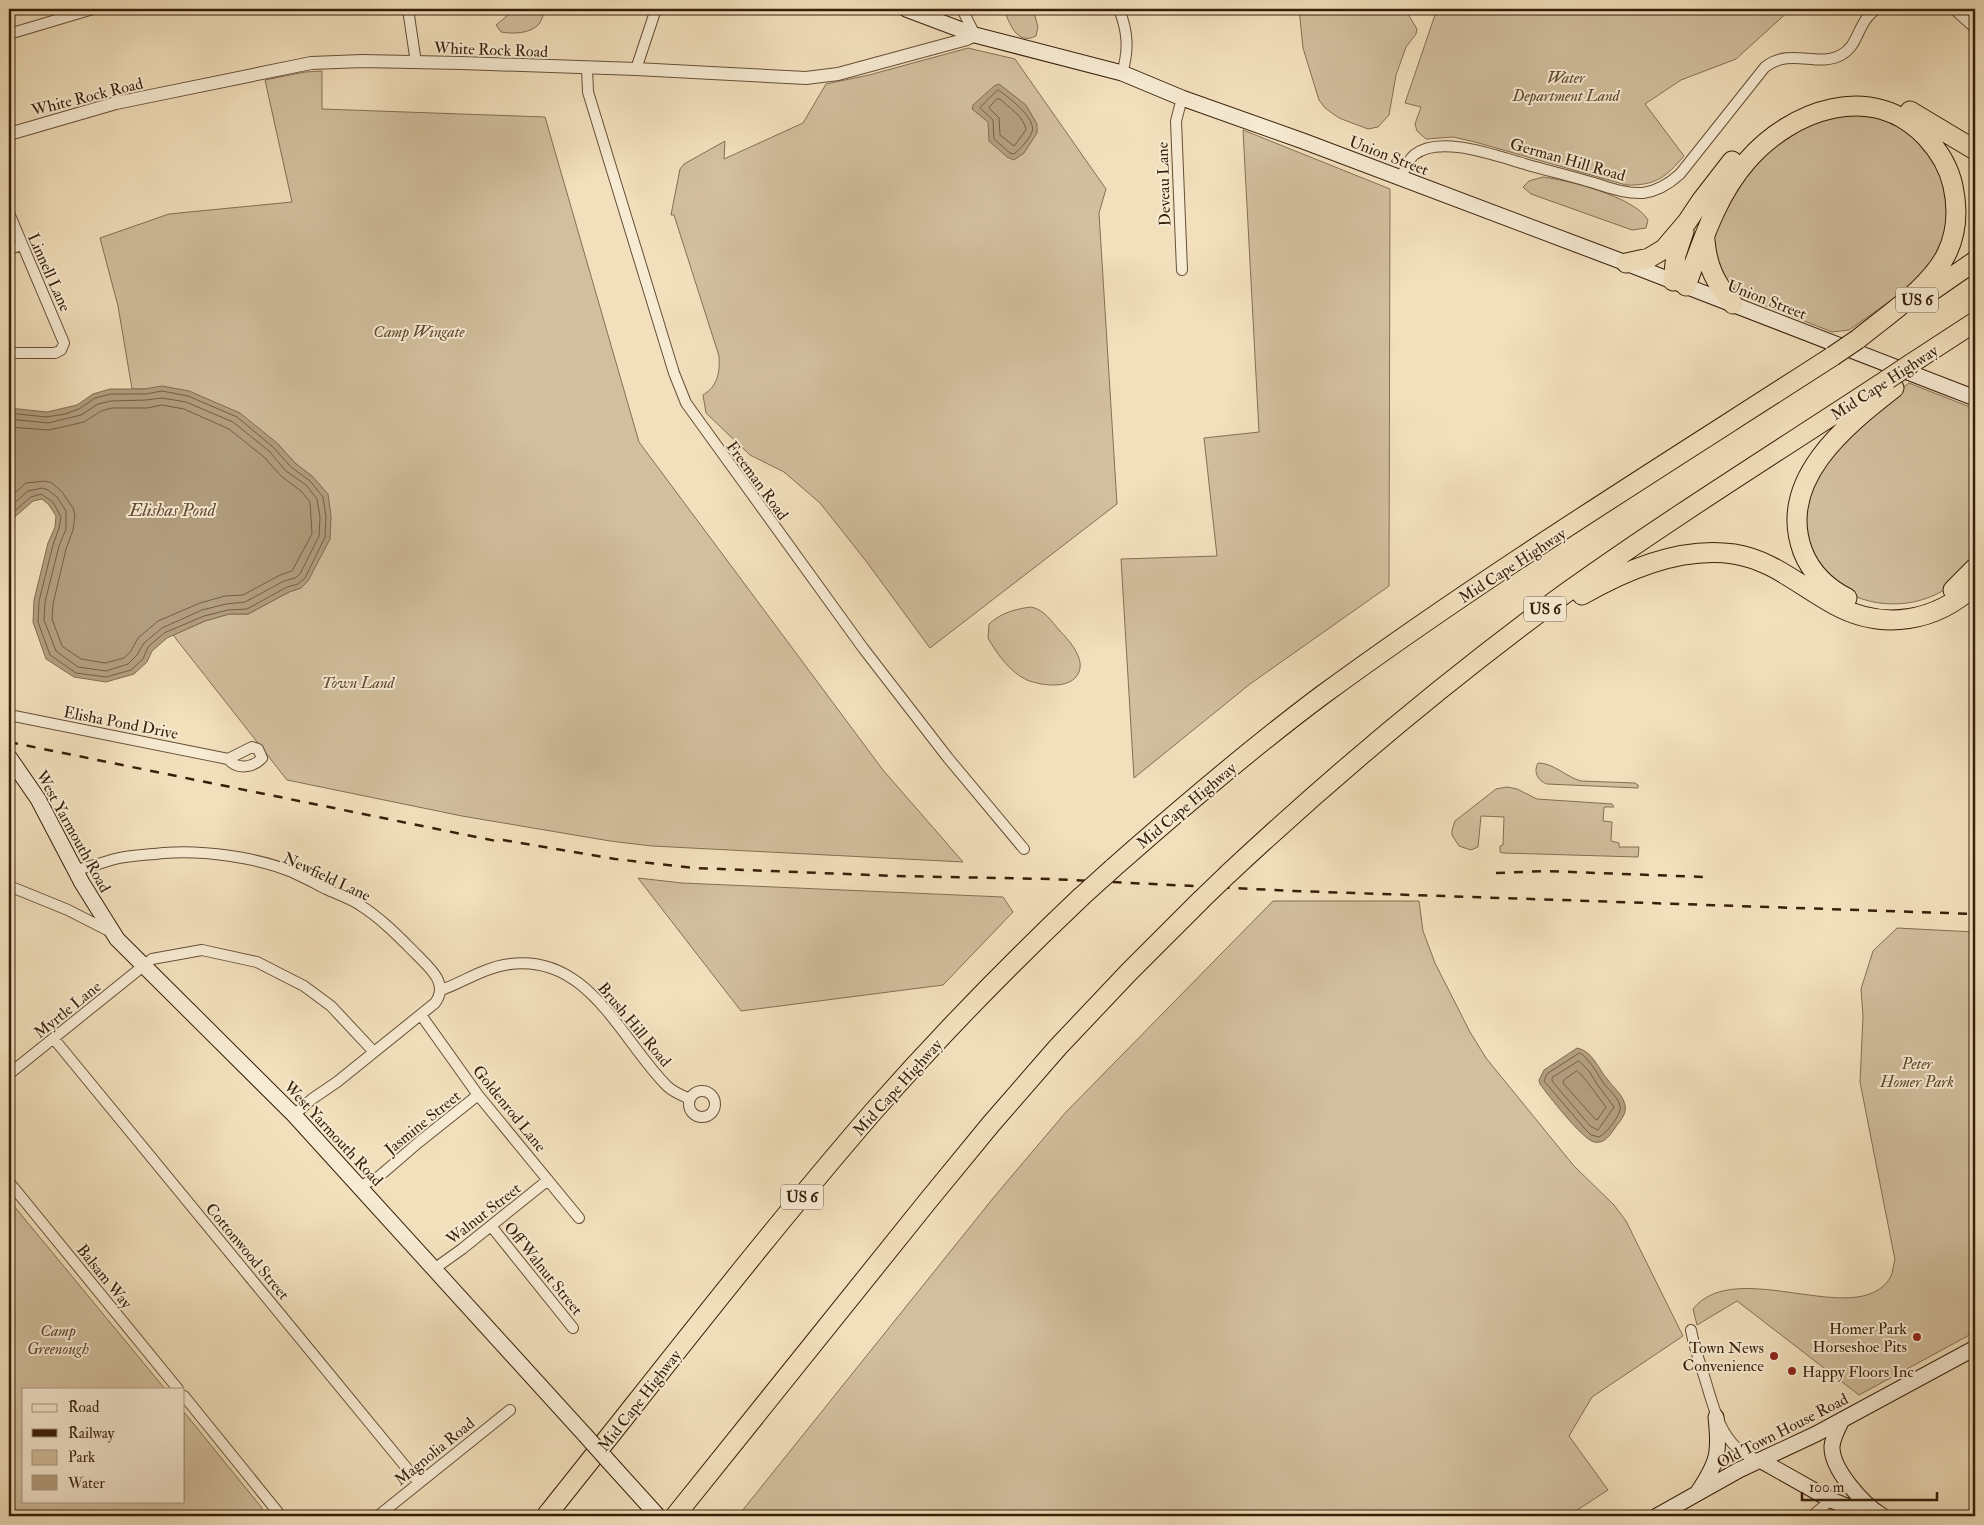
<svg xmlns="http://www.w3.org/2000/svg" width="1984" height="1525" font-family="'IM FELL Double Pica',serif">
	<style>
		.green { fill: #d2bf9e; stroke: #846f54 }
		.water { fill: #b29e7f; stroke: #816b50 }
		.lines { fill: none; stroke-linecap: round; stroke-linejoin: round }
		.shore { stroke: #745e44; stroke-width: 1 }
		.minor-casing { stroke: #664f36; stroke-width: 12 }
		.tertiary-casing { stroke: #664f36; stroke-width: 14 }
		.secondary-casing { stroke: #371f09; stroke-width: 17 }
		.motorway-casing { stroke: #371f09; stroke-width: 21 }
		.minor { stroke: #f7ebd3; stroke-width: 10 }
		.tertiary { stroke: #f7ebd3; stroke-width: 12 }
		.secondary { stroke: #f7ebd3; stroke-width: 15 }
		.motorway { stroke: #f2e0bc; stroke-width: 19 }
		.rail { stroke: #371f09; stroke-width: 2.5; stroke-dasharray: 9 9; stroke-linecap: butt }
		.secondary-bridge-casing { stroke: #371f09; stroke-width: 17; stroke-linecap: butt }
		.motorway-bridge-casing { stroke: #371f09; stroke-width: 21; stroke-linecap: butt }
		.secondary-bridge { stroke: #f7ebd3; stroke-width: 15 }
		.motorway-bridge { stroke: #f2e0bc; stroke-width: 19 }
		.poi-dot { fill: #8f2418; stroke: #f7ebd3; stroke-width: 2 }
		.labels { text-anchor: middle; stroke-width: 4; stroke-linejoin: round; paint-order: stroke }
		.shield { fill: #f7ebd3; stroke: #715c46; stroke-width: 1 }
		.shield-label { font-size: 15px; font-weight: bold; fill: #371f09 }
		.street-label { font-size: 16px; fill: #371f09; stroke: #f7ebd3 }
		.park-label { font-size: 16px; font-style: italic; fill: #5e472e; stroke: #f7ebd3 }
		.poi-label { font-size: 16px; fill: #371f09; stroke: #f7ebd3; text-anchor: end }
		.water-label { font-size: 18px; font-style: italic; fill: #624b32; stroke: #f7ebd3 }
	</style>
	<rect width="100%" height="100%" fill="#f2e0bc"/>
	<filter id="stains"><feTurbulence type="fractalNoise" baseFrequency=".004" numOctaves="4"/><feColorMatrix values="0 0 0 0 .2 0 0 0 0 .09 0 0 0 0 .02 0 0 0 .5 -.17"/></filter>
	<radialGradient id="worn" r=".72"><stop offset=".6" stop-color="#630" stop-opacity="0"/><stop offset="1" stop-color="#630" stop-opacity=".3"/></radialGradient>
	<path class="green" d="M511 9H545C544 13 542 20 539 24 530 34 513 34 501 32L496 25 508 15Z
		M1004 9H1033L1038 27 1036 36C1017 46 1009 23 1004 9Z
		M1299 9H1405L1417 29 1416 34 1406 47 1396 75 1389 115 1378 127 1368 129 1339 118 1325 108 1319 100 1303 48Z
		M1437 9H1791L1736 59 1681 80 1645 104 1684 156C1666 177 1655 186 1626 185L1475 142 1453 137 1426 139 1417 131 1415 124 1421 107 1405 103Z
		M968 48 1015 59 1106 189 1099 213 1117 504 930 648 866 561 820 503 784 472 750 455 706 413 703 395C718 386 720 372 719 356L674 215H671L680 169 684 164 725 141 724 159 803 123 826 84 869 75Z
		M322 71V109L545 117 639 442 883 770 963 862 652 846 610 841 462 816 287 780 173 635 205 621 229 614H248L289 592 301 588 313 477 295 463 277 443 145 389H132L118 306 100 238 169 214 292 202 265 80 305 72Z
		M1855 113 1885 118 1911 132 1932 151 1950 202 1947 235 1935 262 1917 282 1849 330 1832 332 1736 294 1726 286 1712 249 1715 235 1729 199 1742 178 1779 142 1806 125 1830 117Z
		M1243 130 1390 189 1389 586 1250 684 1134 778 1121 559 1217 556 1204 438 1259 432Z
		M1543 177C1568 180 1635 197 1648 220L1646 228 1632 230 1531 194 1523 187 1529 181Z
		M1909 383 1975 409V560C1971 565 1966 572 1961 577 1932 606 1884 612 1848 593 1841 590 1835 581 1829 575 1808 553 1803 546 1805 515 1806 507 1805 496 1808 489 1821 449 1877 409 1909 383Z
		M1031 607C1045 610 1051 621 1060 631 1068 639 1082 655 1080 668 1076 691 1042 686 1027 680 1011 673 996 653 988 638L989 624C1001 613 1015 609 1031 607Z
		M1538 763C1554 763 1566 777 1581 781L1635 783 1638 785V788L1547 784C1538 781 1533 772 1538 763Z
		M1507 787 1517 789 1537 799 1612 804 1614 807H1604L1603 821 1612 822 1611 841 1619 843V847H1639L1638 857 1503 853 1500 852V846L1503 845 1504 817 1481 816 1478 847 1471 850 1459 846 1452 835V830L1455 821 1496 789Z
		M638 878 682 883 1003 897 1013 912 943 985 741 1011Z
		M1273 901H1419L1423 931 1435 963 1470 1032 1486 1058 1574 1166 1614 1205 1626 1221 1683 1336 1592 1397 1569 1436 1608 1490 1568 1516H738L994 1197 1066 1112Z
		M1897 928 1975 932V1332L1859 1395 1737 1301 1697 1325 1693 1309C1736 1255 1857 1331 1890 1278 1893 1273 1893 1265 1895 1260L1860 1082 1863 1016 1861 989 1873 951Z
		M9 1200 165 1389H24V1501H184V1412L262 1508V1516H9Z"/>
	<path class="water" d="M999 84 1026 105 1037 124V133L1024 153 1014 160 1007 157 989 141 988 122 972 109 973 105 994 86Z
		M162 386 189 391 240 413 277 443 295 463 313 477 328 494 331 516 330 539 308 581 301 588 289 592 248 614H229L205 621 167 638 152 651 147 662 134 674 106 682 74 677 46 659 33 622 34 600 48 543 55 527 56 516 49 505 42 499 33 501 9 522V408L47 412 77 405 93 394 110 389H145Z
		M1577 1048C1593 1051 1598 1069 1608 1080 1613 1087 1623 1095 1625 1105 1627 1114 1620 1121 1615 1128 1609 1136 1605 1144 1594 1142 1582 1139 1548 1095 1540 1084L1539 1080 1544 1070Z"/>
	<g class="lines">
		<path class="shore" d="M998 90C1008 96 1037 119 1032 132 1029 140 1020 149 1014 154L1010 153 994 139 993 120 980 108Z
			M997 99H1000C1009 108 1024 116 1026 130L1014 146 1000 135 999 118 989 108Z
			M9 413 46 417 65 414 79 409 95 398 111 394H146L162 391 188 396 237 417 273 447 291 467 310 481 323 497 326 517 325 537 305 578 298 584 287 587 247 609 228 610 204 616 164 633 148 647 143 659 131 670 106 677 76 673 50 655 38 622 39 601 53 545 59 528 61 517 53 502 41 494 31 497 9 516
			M9 419 48 423 81 415 98 404 111 401 146 400 162 398 186 402 233 422 269 451 286 471 306 485 317 499 320 517 319 536 300 574 295 578 284 581 245 602 226 604 202 610 162 628 144 643 137 655 128 664 106 671 78 667 56 651 44 620 45 602 59 546 66 529V511L57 497 48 490 42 488 28 491 9 508
			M9 427 49 430 84 422 101 411 112 408H147L162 405 184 409 229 429 264 457 281 476 301 491 310 502 312 534 292 571 280 575 243 595 225 596 200 603 158 621 138 638 131 651 124 658 105 663 81 659 62 646 52 619 53 604 66 549 73 530 75 516 73 508 62 492 52 483 45 481 26 483 9 498
			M1580 1053C1591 1061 1595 1070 1602 1081 1607 1089 1618 1096 1620 1106 1622 1114 1607 1133 1599 1137L1591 1135 1586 1130 1544 1081 1547 1074Z
			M1579 1061 1589 1071 1597 1084 1614 1107 1598 1130 1590 1126 1552 1081V1078Z
			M1577 1071C1582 1073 1600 1100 1606 1107L1597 1120 1595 1119 1563 1083 1564 1080Z"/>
		<g class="minor-casing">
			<path id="minor" d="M408 9 416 63
				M962 9 975 35
				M1119 9C1128 32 1129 50 1122 73
				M1954 9 1975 28
				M9 34 93 9
				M587 68 588 92 674 373 686 403 863 648 948 758 1024 849
				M636 69 656 9
				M1401 178C1404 170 1408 160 1414 155 1439 134 1497 156 1525 164 1545 170 1567 175 1587 181 1606 186 1623 194 1643 193 1658 191 1669 184 1680 174L1765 67C1791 47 1817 68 1841 55 1854 48 1856 36 1863 24 1866 18 1871 13 1876 9
				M9 213 64 343 61 350 55 353H9
				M9 249 22 245
				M1182 270 1176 121 1182 98
				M9 715 228 759C237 770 253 768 262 758L258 749 252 747 228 759
				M75 870C89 867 101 863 115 859 131 855 148 855 164 853 203 850 256 857 292 872 303 877 315 883 326 889 337 894 350 898 360 905 382 919 400 938 417 955 431 969 449 984 435 1003L337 1082 312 1099 294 1115
				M9 886 68 910 113 933
				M441 990C462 983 481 969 504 965 587 949 620 1039 667 1086 673 1092 683 1096 690 1099
				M421 1015 478 1095 579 1218
				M54 1039 419 1483
				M9 1074 152 959 202 950 257 962 304 986 331 1006 374 1052
				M689 1104a13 13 0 1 1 26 0a13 13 0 1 1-26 0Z
				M9 1182 178 1389
				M359 1186 376 1179 419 1142 478 1095
				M491 1226 573 1328
				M434 1269 462 1249 548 1180
				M1691 1330C1694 1347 1700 1363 1705 1379 1715 1412 1723 1451 1760 1460
				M184 1396 281 1516
				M378 1516 510 1410
				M1812 1516 1831 1500"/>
		</g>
		<g class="tertiary-casing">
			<path id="tertiary" d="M9 134 116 103 311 63 362 61 461 63 636 69 806 78 838 74 967 39 975 35"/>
		</g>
		<g class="secondary-casing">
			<path id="secondary" d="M906 9 975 35 1122 73 1182 98 1303 141 1626 263 1975 398
				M9 757 38 799 82 883 117 939 294 1115 585 1435
				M1842 1420C1838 1428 1833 1437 1832 1446 1831 1469 1863 1504 1881 1515
				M1760 1460 1831 1500 1872 1516
				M610 1463 658 1516
				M1698 1492C1718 1462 1720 1453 1716 1417
				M1657 1516 1739 1470 1816 1434 1975 1348"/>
		</g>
		<g class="motorway-casing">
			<path id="motorway" d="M1910 111 1975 150
				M1705 240C1707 267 1716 284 1733 304
				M1626 263 1649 258 1664 249 1687 222 1701 201 1732 161
				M1673 281 1676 255 1684 231
				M1686 286C1702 243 1716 196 1747 161 1791 110 1872 80 1926 137 1939 151 1949 168 1953 186 1958 209 1957 232 1947 253 1931 287 1887 315 1858 339
				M1920 299 1975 261
				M1912 363 1975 322
				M1953 590 1975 568
				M1582 595C1627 569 1682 546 1734 554 1773 560 1801 587 1835 605 1883 631 1936 622 1975 585
				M1847 598C1827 588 1811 572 1803 552 1776 481 1845 426 1894 388
				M1112 869C1180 809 1249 750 1321 696 1486 575 1661 467 1833 356
				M1228 874C1334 775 1446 681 1563 595 1669 519 1780 450 1888 379
				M546 1516C654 1381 759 1244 872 1113 938 1038 1008 966 1081 897
				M675 1516 927 1202 991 1124 1058 1047 1129 972 1201 900"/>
		</g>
		<use href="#minor" class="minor"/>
		<use href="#tertiary" class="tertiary"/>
		<use href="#secondary" class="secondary"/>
		<use href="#motorway" class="motorway"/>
		<path class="rail" d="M9 742 496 841 503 840 615 859 695 868 897 876 1050 879 1294 891 1975 914
			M1496 873 1545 871 1704 877"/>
		<g class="secondary-bridge-casing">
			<path id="secondary-bridge" d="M585 1435 610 1463"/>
		</g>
		<g class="motorway-bridge-casing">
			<path id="motorway-bridge" d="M1833 356 1858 339
				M1888 379 1912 363
				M1081 897 1112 869
				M1201 900 1228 874"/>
		</g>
		<use href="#secondary-bridge" class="secondary-bridge"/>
		<use href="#motorway-bridge" class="motorway-bridge"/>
	</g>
	<g class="poi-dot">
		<circle cx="1917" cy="1337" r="5"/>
		<circle cx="1774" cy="1356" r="5"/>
		<circle cx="1792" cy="1371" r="5"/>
	</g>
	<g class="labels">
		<g class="shield">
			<rect x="1896" y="287.5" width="42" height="25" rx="4"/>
			<rect x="1524" y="596.5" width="42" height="25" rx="4"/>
			<rect x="781" y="1184.5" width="42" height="25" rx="4"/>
		</g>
		<g class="shield-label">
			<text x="1917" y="305">US 6</text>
			<text x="1545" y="614">US 6</text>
			<text x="802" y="1202">US 6</text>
		</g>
		<g class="street-label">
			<text transform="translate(491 49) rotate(2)" y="6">White Rock Road</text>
			<text transform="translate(87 96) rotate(-14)" y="6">White Rock Road</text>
			<text transform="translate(1389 155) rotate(21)" y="6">Union Street</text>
			<text transform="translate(1568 159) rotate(16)" y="6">German Hill Road</text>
			<text transform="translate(1163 184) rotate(-92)" y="6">Deveau Lane</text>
			<text transform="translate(50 272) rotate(66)" y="6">Linnell Lane</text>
			<text transform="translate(1767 299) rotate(21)" y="6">Union Street</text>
			<text transform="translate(1884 382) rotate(-33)" y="6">Mid Cape Highway</text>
			<text transform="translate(758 480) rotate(54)" y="6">Freeman Road</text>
			<text transform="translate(1512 565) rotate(-33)" y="6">Mid Cape Highway</text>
			<text transform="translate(121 722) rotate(11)" y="6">Elisha Pond Drive</text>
			<text transform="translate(1186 805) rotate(-40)" y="6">Mid Cape Highway</text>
			<text transform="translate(74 831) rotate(61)" y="6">West Yarmouth Road</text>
			<text transform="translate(327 876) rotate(25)" y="6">Newfield Lane</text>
			<text transform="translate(67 1009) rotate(-39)" y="6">Myrtle Lane</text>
			<text transform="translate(635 1024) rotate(50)" y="6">Brush Hill Road</text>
			<text transform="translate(897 1087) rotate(-48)" y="6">Mid Cape Highway</text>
			<text transform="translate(510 1108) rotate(51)" y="6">Goldenrod Lane</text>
			<text transform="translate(422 1122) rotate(-39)" y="6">Jasmine Street</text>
			<text transform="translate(334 1133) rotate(47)" y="6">West Yarmouth Road</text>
			<text transform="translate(483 1213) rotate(-38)" y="6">Walnut Street</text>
			<text transform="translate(248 1251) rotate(50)" y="6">Cottonwood Street</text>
			<text transform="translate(544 1268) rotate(51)" y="6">Off Walnut Street</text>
			<text transform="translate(105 1276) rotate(51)" y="6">Balsam Way</text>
			<text transform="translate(639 1400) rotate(-52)" y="6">Mid Cape Highway</text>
			<text transform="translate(1782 1430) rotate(-27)" y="6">Old Town House Road</text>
			<text transform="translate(434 1451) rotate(-39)" y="6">Magnolia Road</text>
		</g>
		<g class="park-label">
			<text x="1566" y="83">Water<tspan x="1566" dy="18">Department Land</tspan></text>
			<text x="419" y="337">Camp Wingate</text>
			<text x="358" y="688">Town Land</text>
			<text x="1917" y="1069">Peter<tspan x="1917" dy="18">Homer Park</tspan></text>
			<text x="58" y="1336">Camp<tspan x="58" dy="18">Greenough</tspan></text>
		</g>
		<g class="poi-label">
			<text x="1907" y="1334">Homer Park<tspan x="1907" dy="18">Horseshoe Pits</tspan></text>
			<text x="1764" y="1353">Town News<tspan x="1764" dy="18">Convenience</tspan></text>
			<text x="1802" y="1377" text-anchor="start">Happy Floors Inc</text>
		</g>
		<g class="water-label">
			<text x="172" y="516">Elishas Pond</text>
		</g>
	</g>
	<rect width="1984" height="1525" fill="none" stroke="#f2e0bc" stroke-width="30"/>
	<rect x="10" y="10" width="1964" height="1505" fill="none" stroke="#371f09" stroke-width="2.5"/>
	<rect x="15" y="15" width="1954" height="1495" fill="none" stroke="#371f09"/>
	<rect x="22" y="1388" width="162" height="115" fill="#f7ebd3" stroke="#aa9982"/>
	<rect x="32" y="1404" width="25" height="8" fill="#f7ebd3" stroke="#aa9982"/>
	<text x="68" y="1412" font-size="15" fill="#371f09">Road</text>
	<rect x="32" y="1429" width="25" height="8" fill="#371f09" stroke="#aa9982"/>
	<text x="68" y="1438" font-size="15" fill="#371f09">Railway</text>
	<rect x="32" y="1450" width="25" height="15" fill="#d2bf9e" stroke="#aa9982"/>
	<text x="68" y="1462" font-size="15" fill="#371f09">Park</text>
	<rect x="32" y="1475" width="25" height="15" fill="#b29e7f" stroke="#aa9982"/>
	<text x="68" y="1488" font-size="15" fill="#371f09">Water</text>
	<path d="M1802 1492v8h135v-8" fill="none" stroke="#371f09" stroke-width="2.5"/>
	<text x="1809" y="1492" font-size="15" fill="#371f09" stroke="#f7ebd3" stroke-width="4" paint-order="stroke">100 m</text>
	<rect width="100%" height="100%" filter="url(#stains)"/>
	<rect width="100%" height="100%" fill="url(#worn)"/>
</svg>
